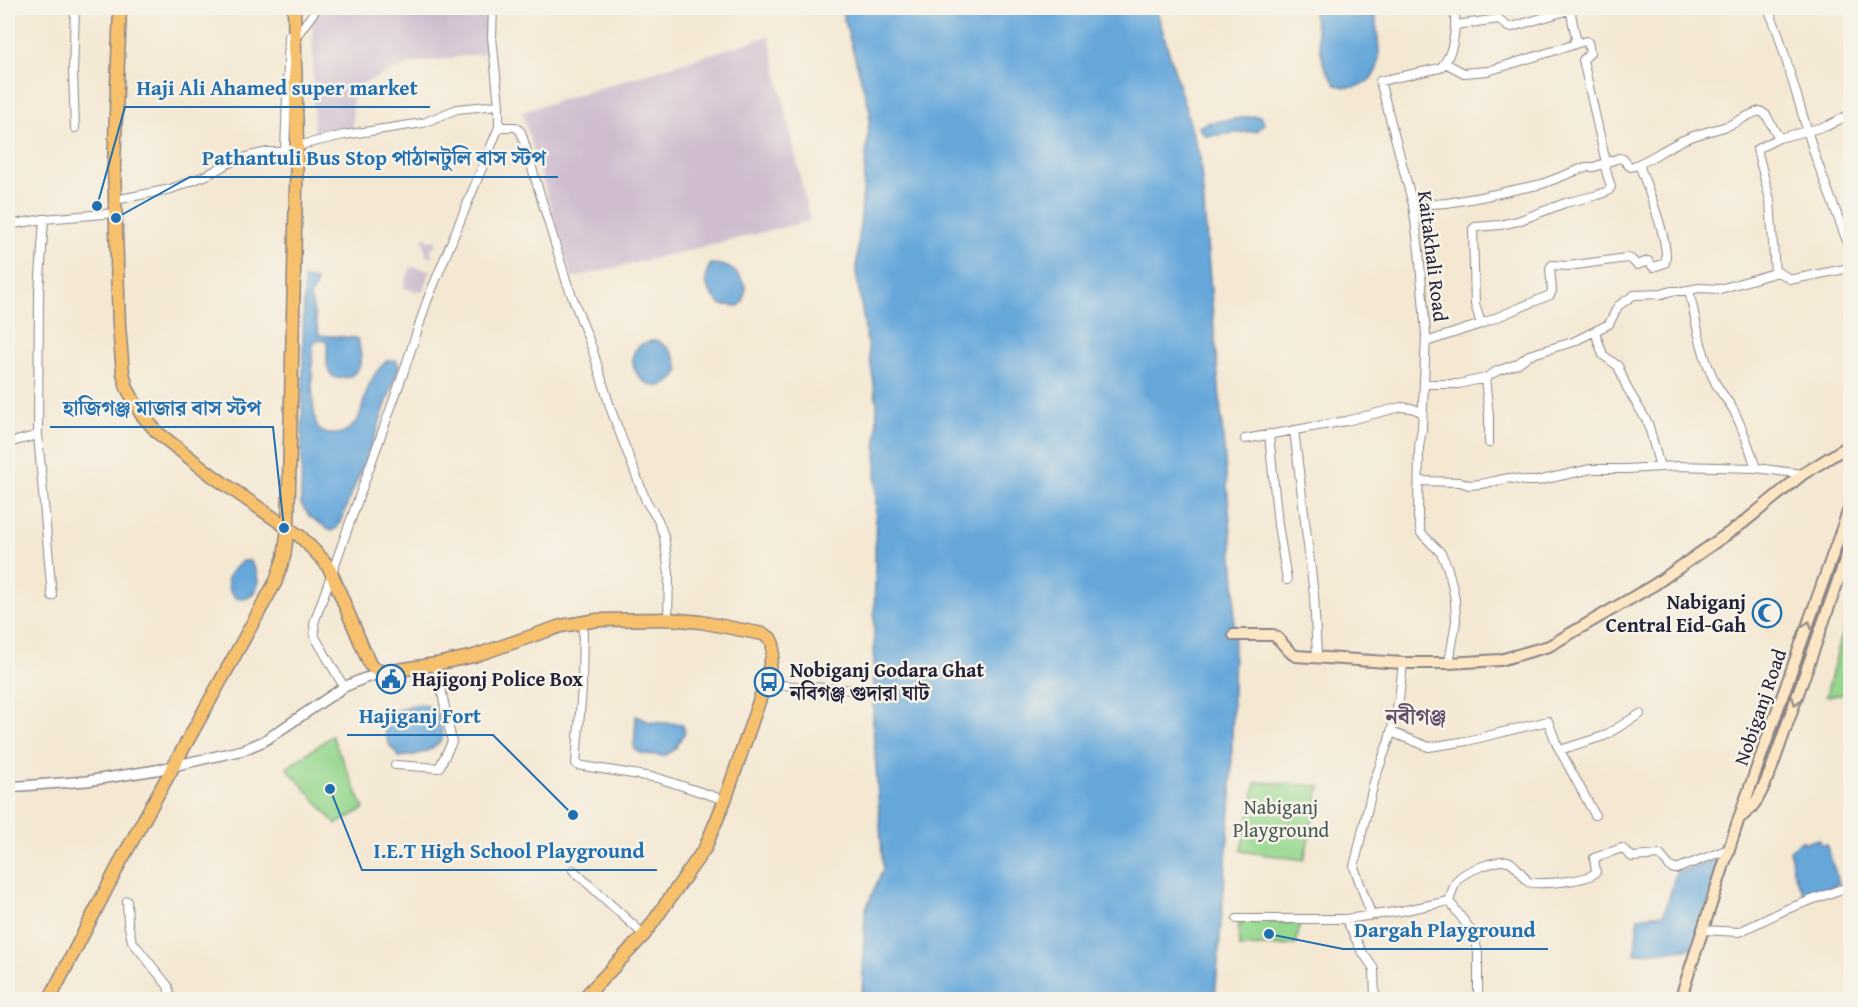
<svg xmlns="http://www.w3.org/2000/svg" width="1858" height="1007" font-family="'Gentium Book Plus','Noto Serif Bengali',serif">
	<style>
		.industrial { fill: #cfbdcf }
		.green { fill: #96d88f; stroke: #5c7d65; stroke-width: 1.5 }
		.water { fill: #66a7da; stroke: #44648a; stroke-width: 1.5 }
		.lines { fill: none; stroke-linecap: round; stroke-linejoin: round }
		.minor-casing { stroke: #8b8587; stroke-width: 10 }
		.tertiary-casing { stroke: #8b8587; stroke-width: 12 }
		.secondary-casing { stroke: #8b8587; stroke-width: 14 }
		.primary-casing { stroke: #8b8587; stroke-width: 15 }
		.minor { stroke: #fff; stroke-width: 8 }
		.tertiary { stroke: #fff; stroke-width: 9 }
		.secondary { stroke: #fce6c4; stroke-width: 10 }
		.primary { stroke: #f7c06c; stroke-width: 12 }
		.oneway { stroke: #9a8e86 }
		.labels { text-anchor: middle; stroke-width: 5; stroke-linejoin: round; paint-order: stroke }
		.street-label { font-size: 20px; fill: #22223b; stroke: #f7f3e8 }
		.poi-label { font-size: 20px; font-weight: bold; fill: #22223b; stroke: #f7f3e8; text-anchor: start }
		.park-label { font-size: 20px; fill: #455954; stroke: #f7f3e8 }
		.quarter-label { font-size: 22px; font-weight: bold; fill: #654d6c; stroke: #f7f3e8 }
		.leader { fill: none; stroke: #1f6fb2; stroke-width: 2 }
		.callout-dot { fill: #1f6fb2; stroke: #f7f3e8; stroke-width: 2 }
		.callout-label { font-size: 21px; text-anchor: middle; font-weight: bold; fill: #1f6fb2; stroke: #f7f3e8; stroke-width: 5; stroke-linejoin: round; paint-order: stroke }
	</style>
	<rect width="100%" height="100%" fill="#f7f3e8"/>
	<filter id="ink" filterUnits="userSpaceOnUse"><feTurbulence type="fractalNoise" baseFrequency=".0167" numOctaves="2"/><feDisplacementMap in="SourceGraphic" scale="12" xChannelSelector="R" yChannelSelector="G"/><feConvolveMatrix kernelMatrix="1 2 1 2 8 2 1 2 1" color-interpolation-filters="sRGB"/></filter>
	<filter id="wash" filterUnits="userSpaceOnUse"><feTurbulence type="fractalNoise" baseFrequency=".008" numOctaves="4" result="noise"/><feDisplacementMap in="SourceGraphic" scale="24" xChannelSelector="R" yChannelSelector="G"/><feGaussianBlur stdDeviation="1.35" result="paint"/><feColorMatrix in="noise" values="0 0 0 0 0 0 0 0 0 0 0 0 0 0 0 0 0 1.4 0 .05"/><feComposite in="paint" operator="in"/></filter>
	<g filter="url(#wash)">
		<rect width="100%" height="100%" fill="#f4e8d3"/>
		<path class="industrial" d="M312 8H487V53L412 63 352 88 353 129 314 137Z
			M769 36 810 221 572 278 522 112Z
			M427 237 428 241 436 240V246L430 248 433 257H427L422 238Z
			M411 267 431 270 423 292 403 288Z"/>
		<path class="green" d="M1850 604V694L1826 696Z
			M332 736 364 809 336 824 287 768Z
			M1256 782 1320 786 1304 860 1241 851Z
			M1239 922 1300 923 1296 945 1239 947Z"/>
		<path class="water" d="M841 8H1156L1200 158 1235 582 1231 799 1215 999H862L865 911 883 869 873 725 877 404 856 272 870 111Z
			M1312 8H1376C1373 30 1389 65 1368 81 1358 89 1348 88 1336 85L1324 66Z
			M1254 116H1260L1264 123V125L1257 131 1207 136C1202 134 1200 132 1199 127L1206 123Z
			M711 264C730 264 739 272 746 288L743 302 739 306 722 305C708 293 700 280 711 264Z
			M304 279 316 281V286L310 296 319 335 355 338 358 340C360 349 363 360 358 369 352 378 335 383 329 372 325 364 328 351 327 342L321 340 315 342 313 345C312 361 310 417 319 429 322 433 327 434 331 434 341 435 350 430 356 422 361 416 362 408 364 401 368 385 374 371 387 361L396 360 399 366 376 433 341 520 337 528 331 531 309 516 301 504Z
			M656 340C670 348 676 355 679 371 655 410 619 364 638 347 643 342 651 342 656 340Z
			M242 561H250C274 594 236 611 229 589 227 585 227 579 229 575 232 570 238 566 242 561Z
			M424 704C439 712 440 721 443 737 433 753 417 755 399 757 372 726 386 706 424 704Z
			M636 716 649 722 682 724 685 732 675 749 664 756 643 754 634 749Z
			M1819 839 1822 845 1826 844 1839 883 1806 899 1793 871 1790 850 1803 840 1804 843Z
			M1725 855 1694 948 1635 954 1638 917 1664 914 1676 873Z"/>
	</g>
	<g filter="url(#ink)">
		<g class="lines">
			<g class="minor-casing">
				<path id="minor" d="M75 8 73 72 75 128
					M493 8 492 37 499 105
					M1768 8 1778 33 1815 156 1850 249
					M1455 25 1499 19 1508 27H1512L1576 8
					M295 38 317 8
					M1575 44 1586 41 1588 42 1590 53 1583 60 1606 163
					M1445 63 1464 73 1488 71 1573 45 1576 38 1570 9
					M285 152 289 36
					M115 200 171 189 207 175 229 163 250 156 268 152H285L305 144 344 135 423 123 457 109 499 105V127
					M1413 205 1447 203 1481 197 1542 184 1586 167H1594L1619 158 1623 159 1629 166 1631 167C1648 161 1661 151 1677 143 1693 134 1713 131 1730 125 1741 120 1749 114 1760 111L1766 115 1779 138 1827 126 1850 114
					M44 219 39 293 38 435 52 596
					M8 225 44 219 116 213
					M1775 272 1770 200 1757 149 1779 138
					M1689 290C1696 321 1701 355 1716 384 1721 393 1729 402 1734 411 1743 429 1750 449 1756 468
					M1481 324 1475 304 1473 229 1475 227 1500 225 1518 221 1565 203 1598 195 1608 191 1611 187 1604 164
					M1595 332 1603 355 1618 366 1627 388 1648 423 1660 467
					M1426 342 1481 324 1550 295 1552 291 1550 268 1552 265 1568 266 1627 258 1631 259 1637 265 1648 261 1653 267 1665 263C1671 244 1646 185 1639 164
					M1485 378 1489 416V443
					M1424 384H1459L1485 378 1497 371 1517 364 1529 355 1573 342 1609 324 1618 306 1634 295 1662 294 1671 291H1683L1699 288 1720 289 1778 272 1790 279H1794L1850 268
					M1294 430 1314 595 1317 656
					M1269 434 1278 525 1287 580
					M1245 439 1346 421 1401 407 1411 408 1422 412
					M8 443 38 435
					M1419 481 1460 482 1469 485 1481 484 1509 478 1525 481H1537L1591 469H1627L1677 466 1756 468 1803 474
					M583 621 582 688 576 763 577 765 658 778 725 800
					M1449 663 1456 621 1455 600 1452 584 1447 566 1441 553 1421 533 1418 517 1419 447 1422 429 1426 335 1419 251 1413 205 1380 81 1440 68C1455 54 1456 28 1455 8
					M765 684 855 690
					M344 687 315 637 314 623 404 371 427 301 499 127H516L521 132 567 283 592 348 611 410 646 501 658 520 664 536 669 574 668 619
					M1391 732 1429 747 1467 741 1548 721 1557 745 1595 815
					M1560 750 1604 736 1640 714
					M395 765 439 768 452 742 436 664
					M573 870 644 935
					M127 901 128 923 132 941 168 986 171 1000
					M1449 901 1473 933 1478 953V995L1480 1000
					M1371 914 1354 867 1374 782 1389 740 1399 700 1403 663
					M1237 919H1346L1401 911 1449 901C1452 894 1453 884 1459 878 1466 871 1498 859 1508 861 1515 863 1524 877 1528 882 1541 885 1589 881 1596 872L1594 858 1622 848 1632 857 1660 855 1671 868 1676 869 1729 849
					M1346 919 1361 950 1374 969 1375 1000
					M1704 930 1739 932 1787 909 1850 886"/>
			</g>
			<g class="tertiary-casing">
				<path id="tertiary" d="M8 787 87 781 156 770 243 750 264 741 344 687 365 678 385 673"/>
			</g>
			<g class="secondary-casing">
				<path id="secondary" d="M1234 635H1273C1283 640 1286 652 1296 656L1403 663H1449L1500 660 1549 646 1654 585 1743 523 1803 474 1850 445
					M1739 818C1757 807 1763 788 1771 770L1850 547
					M1680 1000 1739 818 1850 506"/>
			</g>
			<g class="primary-casing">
				<path id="primary" d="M120 8 114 166 119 326 123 373 127 388 141 414 158 433 213 476 301 537 325 562 331 572 370 665 376 670 386 672 436 664 474 656 561 626 598 620 668 619 701 622 763 634 770 638 773 644V653L765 684 725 800 705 848 644 935 582 1000
					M49 1000 122 859 276 581 284 557 288 528 297 147 294 8"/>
			</g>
			<use href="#minor" class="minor"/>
			<use href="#tertiary" class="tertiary"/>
			<use href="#secondary" class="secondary"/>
			<use href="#primary" class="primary"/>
		</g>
		<defs><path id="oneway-chevron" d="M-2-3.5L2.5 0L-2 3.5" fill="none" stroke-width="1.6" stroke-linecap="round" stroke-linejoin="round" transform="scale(1.5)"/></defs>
		<g class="oneway">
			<use href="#oneway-chevron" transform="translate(1808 625) rotate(-70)"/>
			<use href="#oneway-chevron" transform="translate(1796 701) rotate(109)"/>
		</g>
	</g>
	<defs>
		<g id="mosque-ring" transform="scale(1.5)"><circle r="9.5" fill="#f7f3e8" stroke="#1f6fb2" stroke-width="1.5"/><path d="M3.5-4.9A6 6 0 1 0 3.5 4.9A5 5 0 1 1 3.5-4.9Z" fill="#1f6fb2"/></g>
		<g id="civic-ring" transform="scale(1.5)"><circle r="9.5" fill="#f7f3e8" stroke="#1f6fb2" stroke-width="1.5"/><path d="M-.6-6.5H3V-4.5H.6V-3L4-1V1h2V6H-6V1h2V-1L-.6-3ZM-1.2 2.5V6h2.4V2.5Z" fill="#1f6fb2"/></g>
		<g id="bus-ring" transform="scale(1.5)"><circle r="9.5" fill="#f7f3e8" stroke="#1f6fb2" stroke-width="1.5"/><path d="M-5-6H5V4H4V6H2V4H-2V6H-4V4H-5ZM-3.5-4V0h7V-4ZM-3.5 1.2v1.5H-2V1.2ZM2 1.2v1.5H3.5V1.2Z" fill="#1f6fb2"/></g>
	</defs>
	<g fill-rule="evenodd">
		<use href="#mosque-ring" x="1767" y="613"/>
		<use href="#civic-ring" x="391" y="679"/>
		<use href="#bus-ring" x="769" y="682"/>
	</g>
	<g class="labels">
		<g class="street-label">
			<text transform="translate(1433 256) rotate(83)" y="7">Kaitakhali Road</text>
			<text transform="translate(1760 707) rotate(-71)" y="7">Nobiganj Road</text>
		</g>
		<g class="poi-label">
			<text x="1746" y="609" text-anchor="end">Nabiganj<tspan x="1746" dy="23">Central Eid-Gah</tspan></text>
			<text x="790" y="677">Nobiganj Godara Ghat<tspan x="790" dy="23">নবিগঞ্জ গুদারা ঘাট</tspan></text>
			<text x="412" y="686">Hajigonj Police Box</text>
		</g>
		<g class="park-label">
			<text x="1281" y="814">Nabiganj<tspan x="1281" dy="23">Playground</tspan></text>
		</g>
		<g class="quarter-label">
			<text x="1416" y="724">নবীগঞ্জ</text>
		</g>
	</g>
	<path class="leader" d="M97 206L125 107H430M116 218L190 177H558M284 528L273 427H50M573 815L493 735H347M330 789L362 870H657M1269 934L1343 949H1548"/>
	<g class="callout-dot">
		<circle cx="97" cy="206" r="6"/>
		<circle cx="116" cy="218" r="6"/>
		<circle cx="284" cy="528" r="6"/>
		<circle cx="573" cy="815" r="6"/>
		<circle cx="330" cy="789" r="6"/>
		<circle cx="1269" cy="934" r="6"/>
	</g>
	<g class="callout-label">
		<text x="277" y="95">Haji Ali Ahamed super market</text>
		<text x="374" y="165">Pathantuli Bus Stop পাঠানটুলি বাস স্টপ</text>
		<text x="162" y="415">হাজিগঞ্জ মাজার বাস স্টপ</text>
		<text x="420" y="723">Hajiganj Fort</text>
		<text x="509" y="858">I.E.T High School Playground</text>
		<text x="1445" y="937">Dargah Playground</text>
	</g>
	<rect width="1858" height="1007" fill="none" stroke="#f7f3e8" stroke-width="30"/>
</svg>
